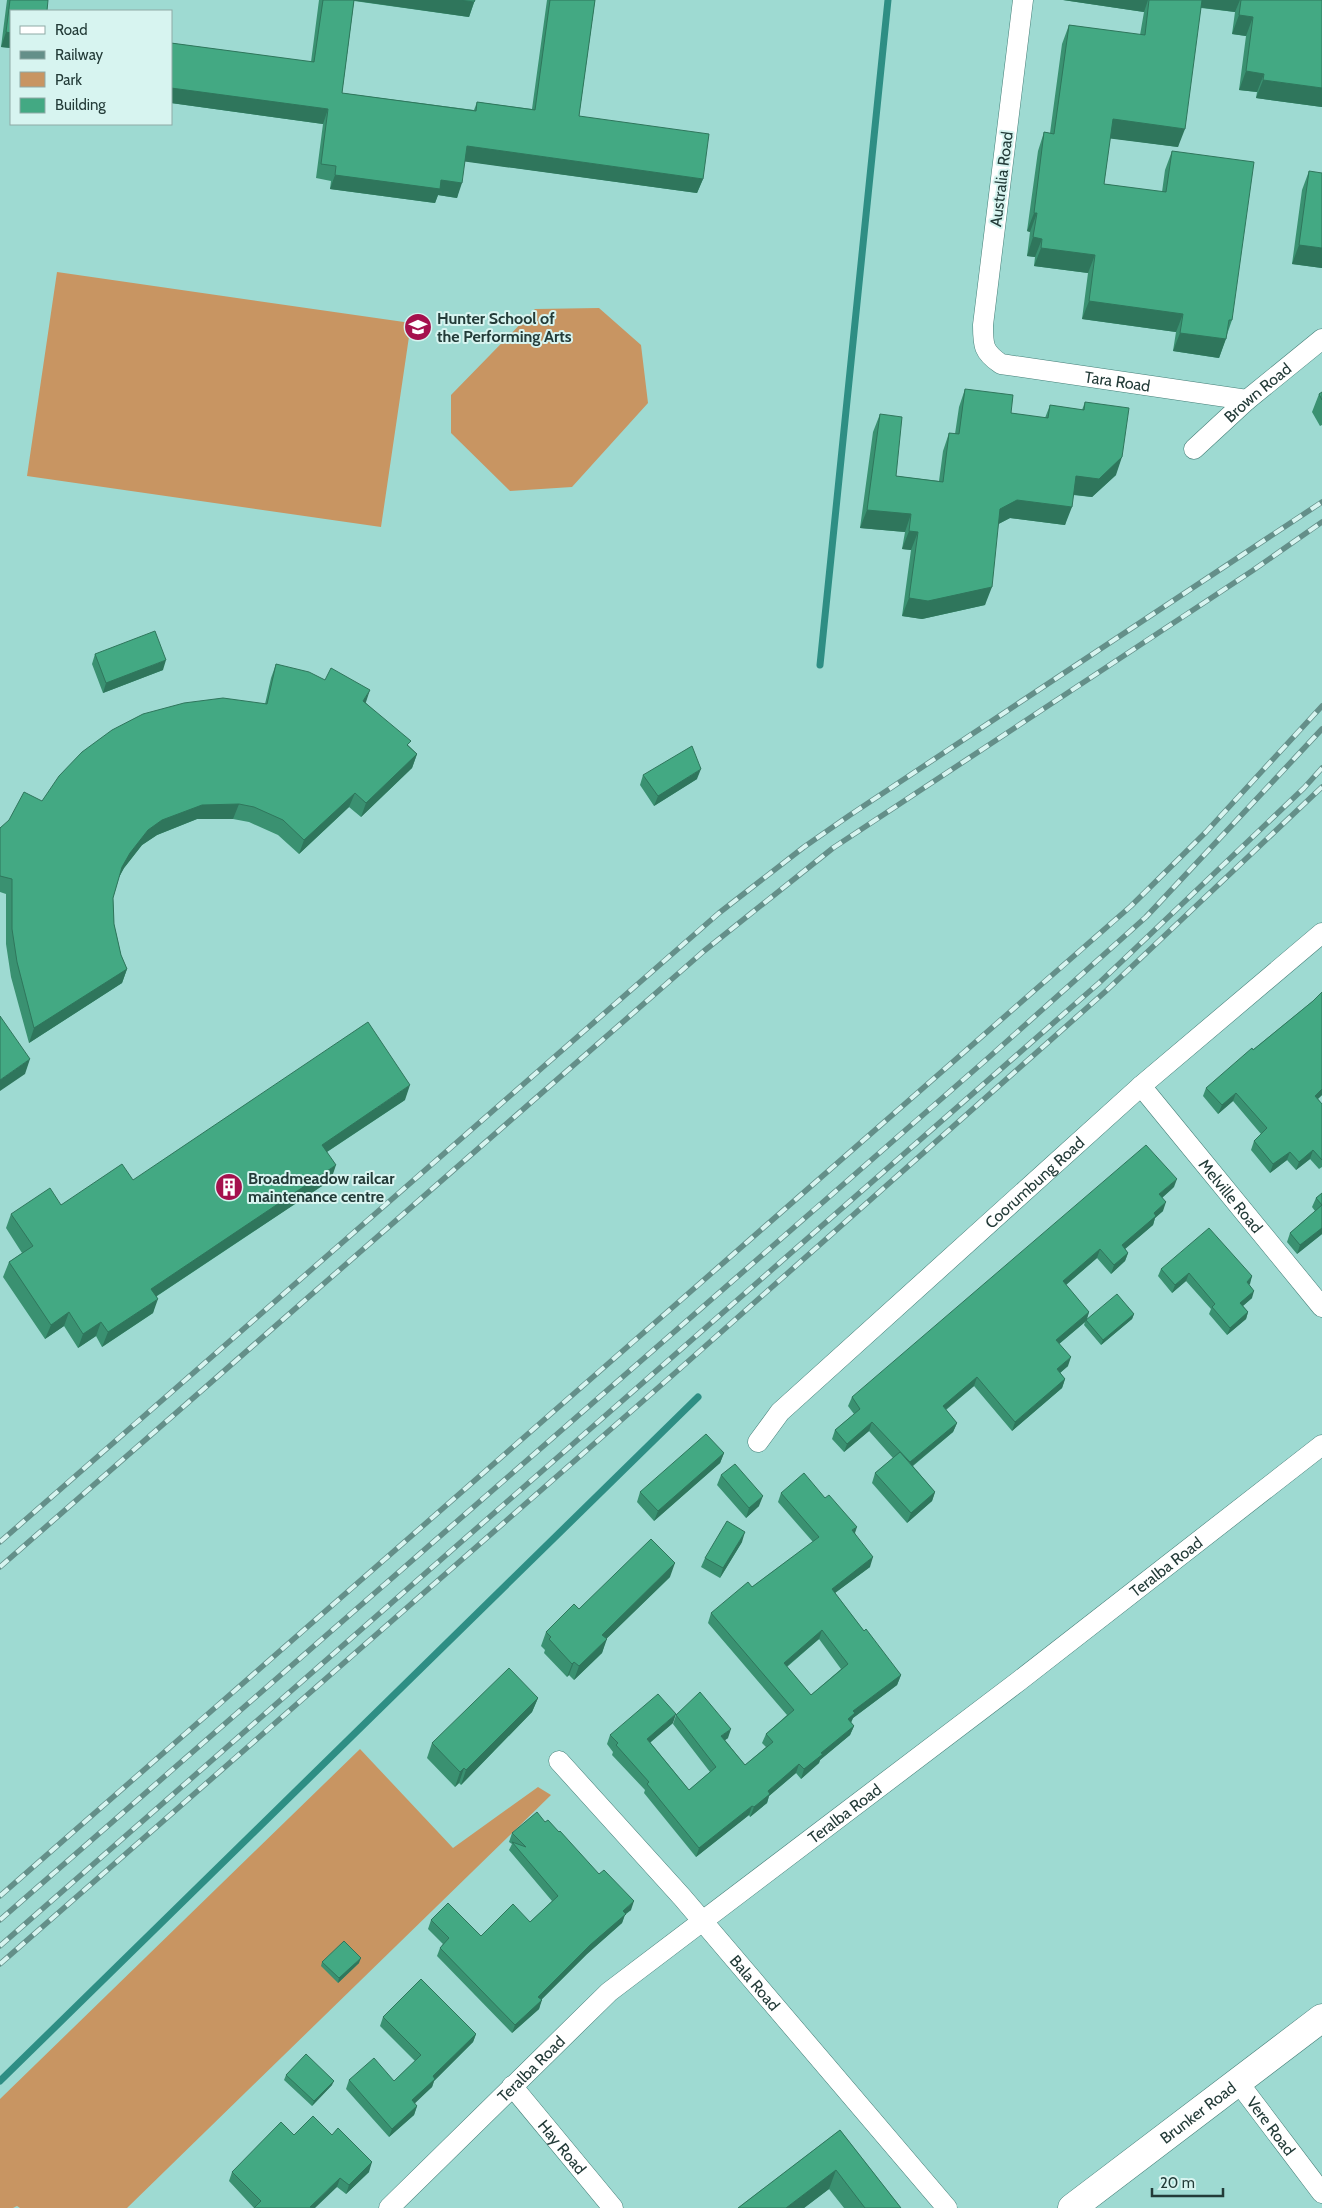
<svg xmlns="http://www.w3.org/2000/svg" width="1322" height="2208" font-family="Cabin,sans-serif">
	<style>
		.green { fill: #c89562 }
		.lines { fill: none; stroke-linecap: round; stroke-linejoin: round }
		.stream { stroke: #2e8e84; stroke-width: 7 }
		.street-casing { stroke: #447e77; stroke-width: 21 }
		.secondary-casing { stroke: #447e77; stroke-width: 29 }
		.street { stroke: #fff; stroke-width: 20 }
		.secondary { stroke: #fff; stroke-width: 28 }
		.rail-casing { stroke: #648f89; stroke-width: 5.5 }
		.rail { stroke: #d7f4f0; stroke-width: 4; stroke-dasharray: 11; stroke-linecap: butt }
		.wall { fill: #3a9171; fill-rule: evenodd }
		.shaded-wall { fill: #2f765c }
		.building { fill: #43a983; stroke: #2f765c; fill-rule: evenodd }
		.labels { text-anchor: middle; stroke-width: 4; stroke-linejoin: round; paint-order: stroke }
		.street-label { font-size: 16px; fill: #233b38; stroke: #d7f4f0 }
		.poi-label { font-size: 16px; font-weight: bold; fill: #233b38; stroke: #d7f4f0; text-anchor: start }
	</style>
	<rect width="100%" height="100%" fill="#9edad2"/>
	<path class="green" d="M57 272 411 323 381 527 27 476Z
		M599 308 641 345 648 403 572 487 510 491 451 433V395L535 309Z
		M360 1749 453 1848 538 1787 551 1795 127 2208H20L17 2206 13 2208H0V2099Z"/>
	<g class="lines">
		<path class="stream" d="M820 665 888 0
			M0 2081 698 1397"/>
		<g class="street-casing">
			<g id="street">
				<path id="s1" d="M1023 0 983 325C983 345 983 352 1001 364L1247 400"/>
				<path id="s2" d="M1194 449 1247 400 1322 339"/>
				<path id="s3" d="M1141 1086 1322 1307"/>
				<path id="s4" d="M758 1442 780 1412 1141 1086 1322 933"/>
				<path id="s5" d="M559 1761 682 1897 947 2208"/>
				<path id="s6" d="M1238 2082 1322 2193"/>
				<path id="s7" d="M512 2086 613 2208"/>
				<path id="s8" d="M389 2208 609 1992 1019 1681 1322 1445"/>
			</g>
		</g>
		<g class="secondary-casing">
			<g id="secondary">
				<path id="s9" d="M1072 2208 1322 2018"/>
			</g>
		</g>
		<use href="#street" class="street"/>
		<use href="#secondary" class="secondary"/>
		<g class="rail-casing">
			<path id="rail" d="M0 1542 719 913 804 847 850 815 1322 502
				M0 1567 704 951 833 848 1252 571 1322 522
				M0 1896 1131 906 1206 832 1322 706
				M0 1920 987 1059 1146 917 1322 729
				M0 1946 1099 983 1304 788 1322 768
				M0 1964 675 1373 1106 991 1322 787"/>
		</g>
		<use href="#rail" class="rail"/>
	</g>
	<path class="wall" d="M7 0H48L11 48 1 47Z
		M319 0H475L469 17 354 1 342 93 474 110 477 102 532 109 547 0H595L579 116 703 179 697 193 465 161 457 198 438 195 435 203 330 189 331 181 316 178 323 124 171 103V43L311 62Z
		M1063 0H1322V107L1256 98 1257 92 1239 90 1246 36 1232 34 1235 12 1201 8 1178 147 1110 138 1104 184 1162 192 1165 170 1172 151 1232 320 1219 358 1173 351 1176 332 1082 319 1088 273 1034 266 1035 257 1027 256 1030 232 1027 231 1038 151 1044 132 1050 133 1062 44 1069 25 1140 35 1144 12Z
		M1309 171 1322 268 1292 264 1302 190Z
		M965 389 1011 413 1045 418 1050 405 1082 410 1085 402 1116 475 1092 497 1073 495 1065 525 1010 518 998 524 985 605 922 619 902 616 911 550 902 549 905 532 860 528 873 432 880 414 896 476 939 481 943 451 949 433 955 434 959 407Z
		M1322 392V425L1320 426 1312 412 1319 394Z
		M95 654 163 670 103 693 92 664Z
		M276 664 366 703 417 754 412 768 361 817 349 807 299 854 278 835 249 822 233 819H197L157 835 142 845 124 868 119 877 113 898 114 924 121 955 127 969 122 983 29 1043 11 977 6 944V894L0 892V828L42 801 265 704 271 678Z
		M643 775 697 779 654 806 640 785Z
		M1322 992V1095L1318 1099 1322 1104V1167L1319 1169 1310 1159 1296 1170 1287 1160 1270 1173 1251 1150 1254 1141 1261 1134 1233 1101 1218 1114 1203 1096 1206 1088 1313 1001Z
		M405 1100 327 1152 331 1180 157 1296 153 1313 102 1347 96 1336 78 1348 64 1326 45 1339 3 1277 9 1262 22 1253 6 1228 11 1214 61 1205 133 1180Z
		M1174 1187 1162 1198 1163 1211 1155 1218 1153 1225 1125 1249 1128 1253 1125 1261 1111 1274 1097 1258 1066 1285 1089 1312 1087 1319 1134 1314 1132 1319 1101 1345 1084 1325 1085 1322 1059 1344 1068 1366 1060 1373 1065 1379 1062 1388 1012 1431 974 1386 946 1410 957 1423 953 1432 913 1466 935 1492 932 1501 907 1523 872 1483 875 1473 893 1458 869 1431 844 1452 832 1439 835 1430 854 1414 848 1406 852 1397Z
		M1322 1193V1234L1297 1254 1287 1242 1290 1233 1315 1211 1312 1207 1316 1198Z
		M1161 1269 1252 1276 1249 1284 1252 1298 1243 1306 1248 1312 1246 1319 1227 1335 1209 1314 1211 1309 1186 1281 1172 1293 1158 1276Z
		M724 1453 720 1463 654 1521 637 1502 640 1492Z
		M721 1475 759 1506 746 1518 717 1485Z
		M781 1493 855 1533 870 1567 835 1593 864 1631 901 1675 897 1685 853 1718 851 1723 854 1726 850 1735 820 1760 819 1763 801 1779 796 1773 769 1796 767 1803 750 1817 749 1815 696 1857 644 1793 645 1790 612 1755 613 1752 607 1744 610 1735 673 1723 650 1742 689 1790 710 1772 673 1724 676 1715 728 1738 725 1740 745 1765 766 1747 762 1743 766 1734 787 1715 708 1623 711 1613 752 1587 813 1542 778 1502ZM819 1639 841 1669 811 1695 787 1667Z
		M742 1542 720 1578 701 1567 705 1558Z
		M670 1577 606 1639 602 1653 574 1680 569 1675 567 1677 544 1653 545 1650 541 1646 546 1632 579 1609Z
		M538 1698 532 1712 461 1785 459 1783 455 1787 427 1758 432 1743Z
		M545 1822 559 1832 631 1910 625 1915 622 1923 587 1954 541 2000 539 2009 512 2033 437 1956 440 1948 443 1944 428 1929 431 1920 481 1936 530 1922 552 1901 509 1850 512 1844 509 1842 512 1833Z
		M322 1962 359 1963 338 1983 321 1966Z
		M383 2017 476 2034 473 2042 434 2081 432 2087 414 2103 417 2106 414 2115 389 2137 346 2089 349 2080 394 2081 415 2061 380 2026Z
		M286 2075 332 2085 312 2106 284 2080Z
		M840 2130 901 2208H844L829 2189 804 2208H738Z
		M294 2135H332L369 2172 346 2194 337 2187 254 2208 229 2181 232 2172Z"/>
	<path class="shaded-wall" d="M350 0H459L474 2 469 17Z
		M1063 0H1148L1144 12Z
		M1200 0H1240L1235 12 1197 7Z
		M1239 15 1253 17 1246 36 1232 34Z
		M6 32 11 33V48L1 47Z
		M1246 71 1264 74 1257 92 1239 90Z
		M1263 80 1322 88V107L1256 98Z
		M171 88 328 109 323 124 171 103Z
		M1113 119 1185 129 1178 147 1106 138Z
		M467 146 703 179 697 193 461 161Z
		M335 175 441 180 462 183 457 198 438 195 435 203 330 189Z
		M1034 213H1037L1030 232 1027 231Z
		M1033 237 1042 239 1035 257 1027 256Z
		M1299 245 1322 248V268L1292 264Z
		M1041 248 1095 255 1088 273 1034 266Z
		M1089 301 1183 314 1176 332 1082 319Z
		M1180 333 1226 339 1219 358 1173 351Z
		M1122 457 1116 475 1092 497 1069 494 1076 476Z
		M1017 500 1072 507 1065 525 1010 518 993 527 1000 509Z
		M867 510 911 514 905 532 860 528Z
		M909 531 918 532 911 550 902 549Z
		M992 587 985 605 922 619 902 616 909 598Z
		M166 660 163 670 103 693 106 683Z
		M370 690 365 705 363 701Z
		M417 754 412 768 361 817 366 803Z
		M701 769 697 779 654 806 658 796Z
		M355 793 349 807 299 854 304 840Z
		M239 804 233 819H197L157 835 142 845 124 868 117 881 122 867 130 853 148 830 162 820 202 805Z
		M127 969 122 983 29 1043 34 1028Z
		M30 1059 25 1074 0 1091V1080Z
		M410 1085 405 1100 316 1159 322 1145Z
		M1322 1089V1095L1312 1104 1315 1096Z
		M1236 1093 1233 1101 1218 1114 1222 1105Z
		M1313 1150 1310 1159 1296 1170 1299 1162Z
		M1290 1152 1287 1160 1270 1173 1273 1164Z
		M336 1165 331 1180 146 1303 151 1289Z
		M1177 1179 1174 1187 1156 1203 1159 1194Z
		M1166 1202 1163 1211 1155 1218 1153 1225 1119 1254 1122 1245 1154 1213Z
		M1322 1228V1234L1297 1254 1300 1245Z
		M1100 1249 1097 1258 1060 1290 1063 1281Z
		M1128 1253 1125 1261 1111 1274 1114 1265Z
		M1189 1273 1186 1281 1172 1293 1175 1285Z
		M1252 1276 1250 1284 1244 1289 1247 1282Z
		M1254 1291 1252 1298 1238 1310 1240 1303Z
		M158 1299 153 1313 102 1347 108 1332Z
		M69 1312 64 1326 45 1339 51 1325Z
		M1089 1312 1086 1321V1320L1085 1322 1053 1349 1056 1340Z
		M1248 1312 1246 1319 1227 1335 1230 1328Z
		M1134 1314 1132 1319 1101 1345 1103 1340Z
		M101 1322 96 1336 78 1348 83 1334Z
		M1071 1357 1068 1366 1054 1378 1057 1369Z
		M977 1377 974 1386 939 1415 943 1406Z
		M1065 1379 1062 1388 1012 1431 1015 1422Z
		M872 1422 869 1431 844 1452 847 1444Z
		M957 1423 953 1432 906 1471 909 1463Z
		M724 1453 720 1463 654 1521 658 1511Z
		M935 1492 932 1501 907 1523 911 1513Z
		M763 1496 759 1506 746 1518 749 1508Z
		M857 1527 854 1536 852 1530Z
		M745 1532 742 1542 720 1578 723 1568Z
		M873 1557 870 1567 828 1598 832 1589Z
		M675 1563 670 1577 597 1648 602 1635Z
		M822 1630 819 1639 780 1672 784 1663Z
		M607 1639 602 1653 574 1680 579 1666Z
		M574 1662 569 1675 567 1677 572 1664Z
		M901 1675 897 1685 853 1718 851 1722 844 1728 848 1719 853 1711Z
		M538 1698 532 1712 461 1785 466 1770Z
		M676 1714 673 1723 644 1748 647 1739Z
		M854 1726 850 1735 820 1760 819 1763 801 1779 804 1769 821 1753Z
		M731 1729 728 1738 718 1745 721 1736Z
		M799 1764 796 1773 769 1796 767 1803 750 1817 754 1807 768 1791Z
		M464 1768 459 1783 455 1787 460 1772Z
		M752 1806 749 1815 696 1857 699 1848Z
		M634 1901 631 1910 625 1914 622 1923 587 1954 535 2006 538 1997 623 1911Z
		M361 1958 359 1963 338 1983 339 1978Z
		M542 2000 539 2009 512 2033 515 2025Z
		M476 2034 473 2042 434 2081 432 2087 409 2109 412 2100 433 2076Z
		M334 2081 332 2085 312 2106 314 2101Z
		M417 2106 414 2115 389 2137 392 2129Z
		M372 2162 369 2172 346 2194 349 2185Z
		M836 2170 829 2189 804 2208H786Z
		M340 2178 337 2187 315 2208H310V2207Z"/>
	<path class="building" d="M10 0H48L47 11H11V33L6 32Z
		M323 0H354L342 93 476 111 477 102 535 110 550 0H595L579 116 709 134 703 179 467 146 462 183 441 180 440 189 335 175 336 166 321 164 328 109 171 88V43L314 62Z
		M459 0H475L474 2Z
		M1149 0H1202L1185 129 1113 119 1104 184 1166 192 1172 151 1254 162 1232 320H1229L1226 339 1180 333 1183 314 1089 301 1095 255 1041 248 1042 239 1033 237 1037 213H1034L1044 132 1054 134 1069 25 1145 35Z
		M1241 0H1322V88L1263 80 1264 74 1246 71 1253 17 1239 15Z
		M1309 171 1322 173V248L1299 245Z
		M965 389 1013 395 1011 413 1048 418 1050 405 1084 410 1085 402 1129 408 1122 457 1099 479 1076 476 1072 507 1017 500 1000 509 992 587 928 601 909 598 918 532 909 531 911 514 867 510 880 414 902 417 896 476 943 482 949 433 959 434Z
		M1322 392V400L1319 394Z
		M155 631 166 660 106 683 95 654Z
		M276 664 309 672 325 680 331 668 370 690 363 701 411 741 407 745 417 754 366 803 355 793 304 840 283 820 254 807 239 804 202 805 162 820 148 830 130 853 122 867 113 898 114 924 121 955 127 969 34 1028 17 962 12 929V879L0 876V828L9 820 24 792 42 801 59 776 82 752 112 730 143 714 184 703 223 698 267 704Z
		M692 746 701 769 658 796 643 775Z
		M1322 992V1089L1315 1096 1322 1104V1160L1313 1150 1299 1162 1290 1152 1273 1164 1254 1141 1267 1128 1236 1093 1222 1105 1206 1088 1252 1048 1253 1050 1313 1001Z
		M0 1016 30 1059 0 1080Z
		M368 1022 410 1085 322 1145 336 1165 151 1289 158 1299 108 1332 101 1322 83 1334 69 1312 51 1325 9 1262 33 1246 11 1214 50 1188 61 1205 122 1164 133 1180Z
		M1146 1145 1177 1179 1159 1194 1166 1202 1154 1213 1156 1216 1122 1245 1128 1253 1114 1265 1100 1249 1063 1281 1089 1312 1056 1340 1071 1357 1057 1369 1065 1379 1015 1422 977 1377 943 1406 957 1423 910 1462 872 1422 847 1444 835 1430 860 1409 852 1397Z
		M1322 1193V1228L1300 1245 1290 1233 1322 1205 1316 1198Z
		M1209 1228 1252 1276 1247 1282 1254 1291 1240 1303 1248 1312 1230 1328 1212 1307 1215 1304 1189 1273 1175 1285 1161 1269Z
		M1117 1294 1134 1314 1103 1340 1086 1320Z
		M706 1434 724 1453 658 1511 640 1492Z
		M900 1452 935 1492 911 1513 875 1473Z
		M735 1464 763 1496 749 1508 721 1475Z
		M804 1473 825 1498 829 1495 857 1527 852 1530 873 1557 832 1589 864 1631 866 1629 901 1675 853 1711 855 1713 848 1719 854 1726 821 1753 823 1754 804 1769 799 1764 768 1791 770 1794 754 1807 752 1806 699 1848 647 1784 649 1782 616 1745 618 1743 610 1735 658 1694 676 1714 647 1739 689 1790 716 1767 676 1715 700 1692 731 1729 721 1736 745 1765 773 1742 766 1734 794 1710 711 1613 748 1582 752 1587 819 1537 781 1493ZM822 1630 848 1664 811 1695 784 1663Z
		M727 1521 745 1532 723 1568 705 1558Z
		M651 1539 675 1563 602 1635 607 1639 579 1666 574 1662 572 1664 549 1639 551 1637 546 1632 574 1604 579 1609Z
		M509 1668 538 1698 466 1770 464 1768 460 1772 432 1743Z
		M537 1812 545 1822 548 1820 559 1832 560 1831 599 1874 604 1870 634 1901 623 1911 626 1914 590 1945 538 1997 542 2000 515 2025 440 1948 449 1938 431 1920 448 1903 481 1936 513 1904 530 1922 558 1896 512 1842 526 1847 512 1833Z
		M344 1941 361 1958 339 1978 322 1962Z
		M421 1979 476 2034 433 2076 435 2079 412 2100 417 2106 392 2129 349 2080 374 2058 394 2081 421 2055 383 2017Z
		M306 2054 334 2081 314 2101 286 2075Z
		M313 2116 332 2135 338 2128 372 2162 349 2185 340 2178 310 2207 312 2208H254L261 2201 232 2172 281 2122 294 2135Z
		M840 2130 901 2208H865L836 2170 786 2208H738Z"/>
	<defs>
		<g id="school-disc" transform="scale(1.4375)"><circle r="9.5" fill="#a5114d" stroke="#d7f4f0"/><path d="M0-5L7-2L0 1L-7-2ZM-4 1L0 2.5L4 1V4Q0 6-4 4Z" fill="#fff"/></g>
		<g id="building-disc" transform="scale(1.4375)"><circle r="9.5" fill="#a5114d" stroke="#d7f4f0"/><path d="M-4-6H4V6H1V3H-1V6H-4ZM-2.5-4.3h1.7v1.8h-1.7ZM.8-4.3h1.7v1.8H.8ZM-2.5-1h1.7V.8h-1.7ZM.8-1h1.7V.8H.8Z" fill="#fff"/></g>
	</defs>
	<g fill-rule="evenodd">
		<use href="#school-disc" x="418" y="327"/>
		<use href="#building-disc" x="229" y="1187"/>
	</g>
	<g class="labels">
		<g class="street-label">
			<text transform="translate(1001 179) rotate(-83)" y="6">Australia Road</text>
			<text dy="6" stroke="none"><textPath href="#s1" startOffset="491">Tara Road</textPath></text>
			<text dy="6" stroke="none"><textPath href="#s2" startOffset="85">Brown Road</textPath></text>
			<text dy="6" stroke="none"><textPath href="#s4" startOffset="380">Coorumbung Road</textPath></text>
			<text dy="6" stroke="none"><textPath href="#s3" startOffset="142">Melville Road</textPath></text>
			<text dy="6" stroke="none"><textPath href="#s8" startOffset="1009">Teralba Road</textPath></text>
			<text dy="6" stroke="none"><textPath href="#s8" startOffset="604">Teralba Road</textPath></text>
			<text dy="6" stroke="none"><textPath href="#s5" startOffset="296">Bala Road</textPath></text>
			<text dy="6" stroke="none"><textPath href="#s8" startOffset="199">Teralba Road</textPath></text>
			<text dy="6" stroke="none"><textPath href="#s9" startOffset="158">Brunker Road</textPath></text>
			<text dy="6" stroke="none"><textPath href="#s6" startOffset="55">Vere Road</textPath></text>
			<text dy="6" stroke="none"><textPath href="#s7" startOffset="79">Hay Road</textPath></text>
		</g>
		<g class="poi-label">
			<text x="437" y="324">Hunter School of<tspan x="437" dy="18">the Performing Arts</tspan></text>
			<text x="248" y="1184">Broadmeadow railcar<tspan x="248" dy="18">maintenance centre</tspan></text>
		</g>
	</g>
	<rect x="10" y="10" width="162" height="115" fill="#d7f4f0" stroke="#8faaa6"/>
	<rect x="20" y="26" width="25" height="8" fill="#ffffff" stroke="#8faaa6"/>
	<text x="55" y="35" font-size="15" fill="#233b38">Road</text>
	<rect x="20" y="51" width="25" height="8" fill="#648f89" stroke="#8faaa6"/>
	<text x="55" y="60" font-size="15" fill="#233b38">Railway</text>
	<rect x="20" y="72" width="25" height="15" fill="#c89562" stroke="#8faaa6"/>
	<text x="55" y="85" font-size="15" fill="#233b38">Park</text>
	<rect x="20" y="98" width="25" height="15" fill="#43a983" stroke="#8faaa6"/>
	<text x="55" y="110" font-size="15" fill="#233b38">Building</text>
	<path d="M1152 2188v8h71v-8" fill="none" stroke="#233b38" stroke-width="2.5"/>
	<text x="1160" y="2188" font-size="15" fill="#233b38" stroke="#d7f4f0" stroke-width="4" paint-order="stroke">20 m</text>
</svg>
